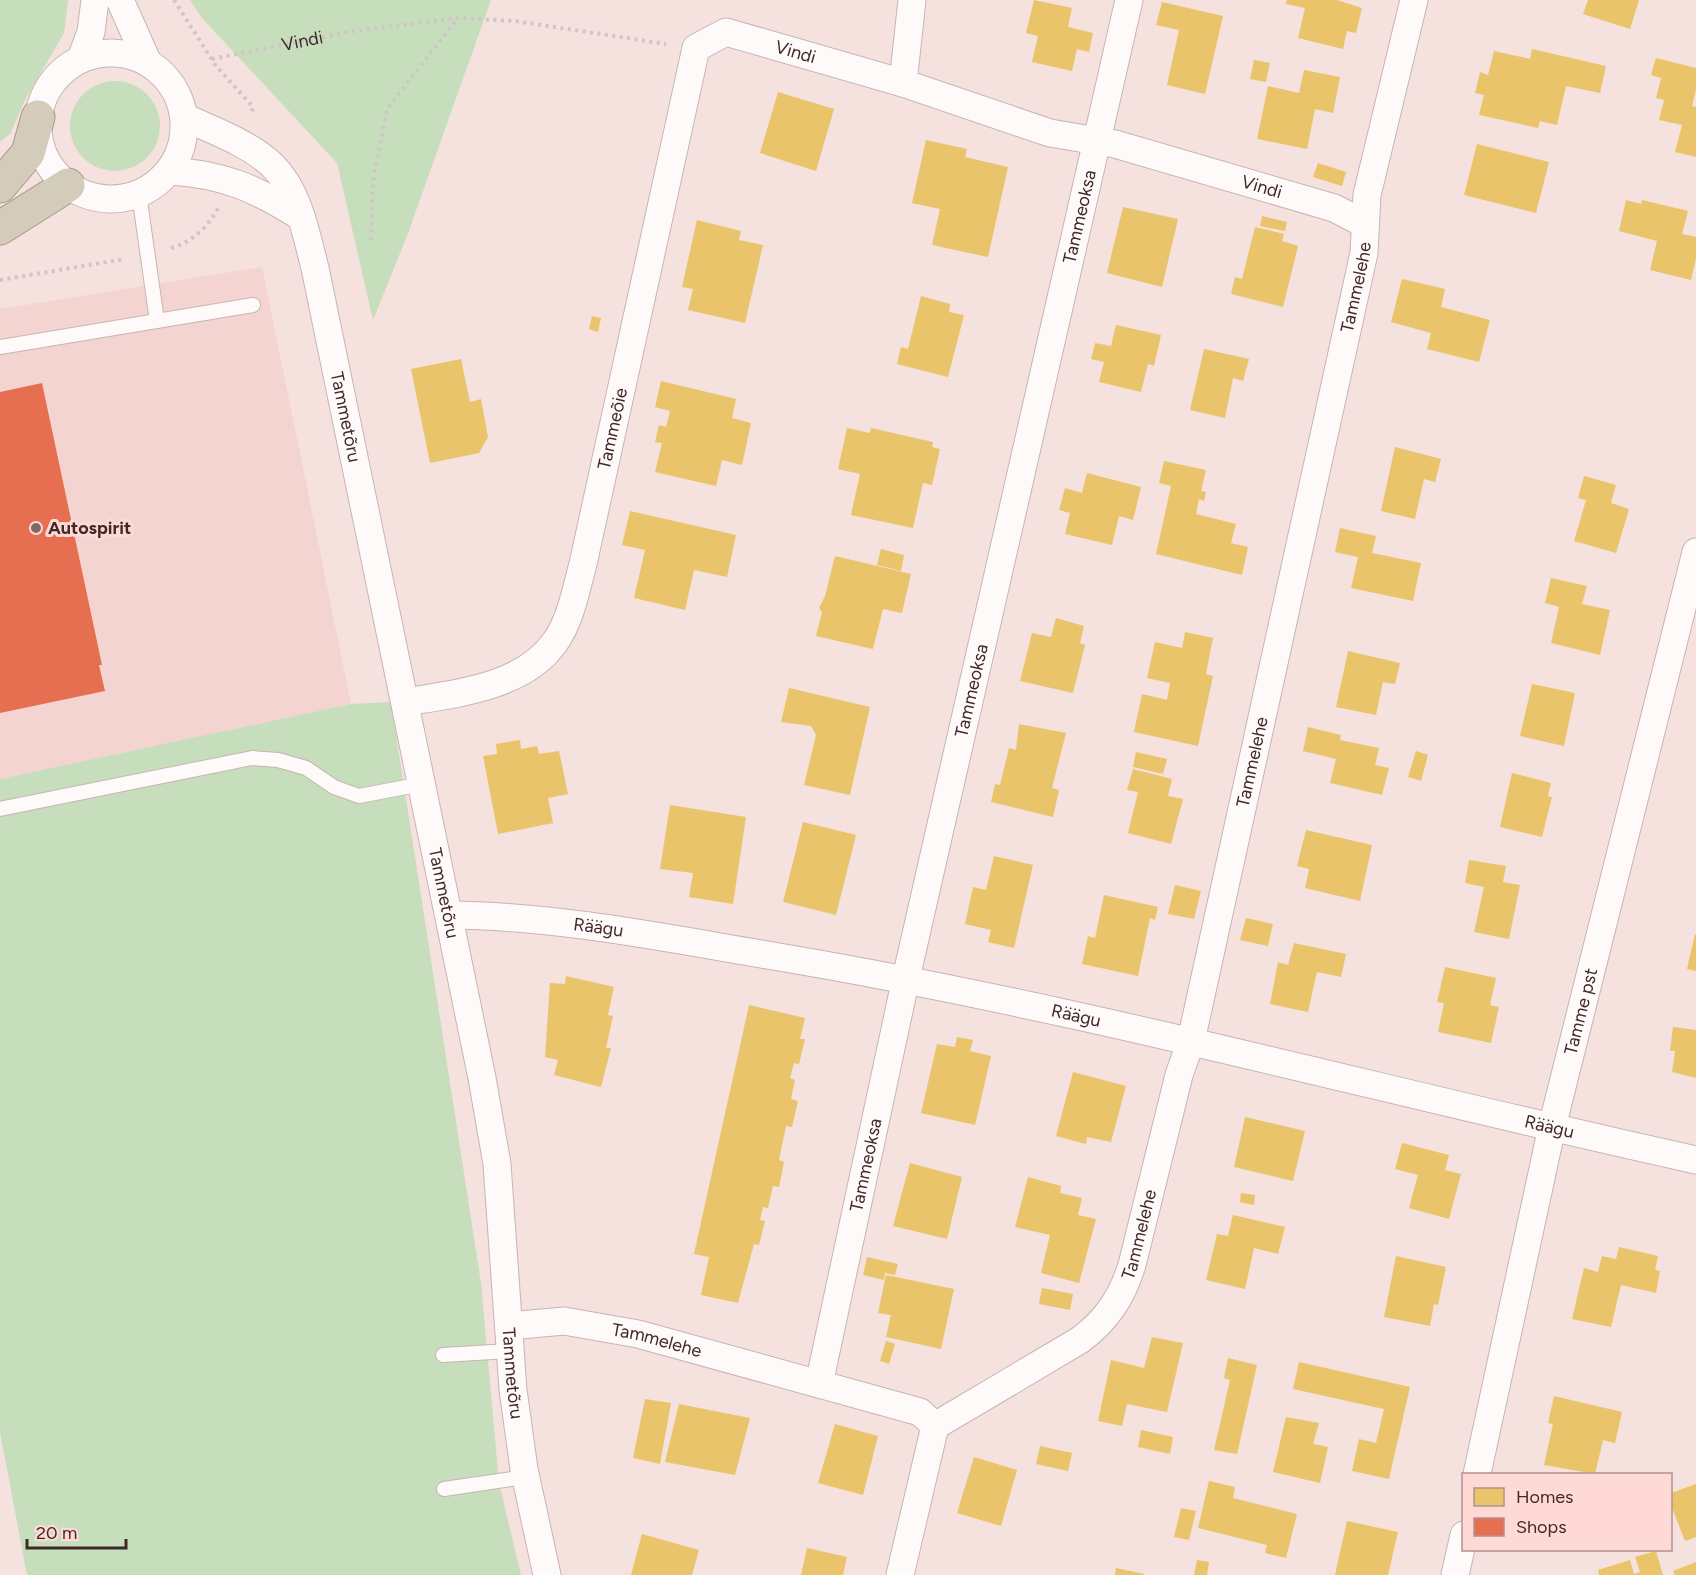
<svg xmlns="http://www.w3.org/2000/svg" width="1696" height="1575" font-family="Figtree,sans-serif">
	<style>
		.built { fill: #f3d4d1 }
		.green { fill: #c6debc }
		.homes { fill: #e9c46a }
		.shops { fill: #e76f51 }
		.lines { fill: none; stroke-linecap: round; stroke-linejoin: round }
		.lane-casing { stroke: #c8b4b2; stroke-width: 16 }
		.street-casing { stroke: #c8b4b2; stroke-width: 29 }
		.highway-casing { stroke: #a99887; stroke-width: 35 }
		.path { stroke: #cec6c4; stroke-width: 4; stroke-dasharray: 3 4.5; stroke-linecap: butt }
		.lane { stroke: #fefafa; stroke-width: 14 }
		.street { stroke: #fefafa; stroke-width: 27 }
		.highway { stroke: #d4ccbb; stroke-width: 33 }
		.poi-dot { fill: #7f6967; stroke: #fed9d5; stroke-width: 2 }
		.labels { text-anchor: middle; stroke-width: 6; stroke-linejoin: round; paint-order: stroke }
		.street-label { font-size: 18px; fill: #402927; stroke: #fed9d5 }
		.poi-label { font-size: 18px; font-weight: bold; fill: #402927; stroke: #fed9d5; text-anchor: start }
	</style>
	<rect width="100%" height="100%" fill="#f5e1de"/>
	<path class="built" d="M262 267 351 704 0 779V309Z"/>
	<path class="green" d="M0 0H68L64 33 25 100 10 134 0 142Z
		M190 0H491L407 236 373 320 337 163 202 18Z
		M70 126a45 45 0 1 1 90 0a45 45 0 1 1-90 0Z
		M391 702 481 1283 499 1483 521 1575H27L0 1432V779L351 704Z"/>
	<path class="homes" d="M1034 0 1072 8 1068 27 1093 33 1089 52 1077 49 1072 71 1032 62 1038 36 1026 33Z
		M1287 0H1337L1362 8 1356 33 1347 31 1343 49 1298 38 1305 8 1286 4Z
		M1588 0H1639L1630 29 1583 14Z
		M1162 2 1223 16 1205 94 1167 85 1179 30 1156 25Z
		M1532 49 1606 66 1600 93 1566 86 1557 125 1540 121 1538 128 1479 115 1484 95 1475 93 1480 72 1488 75 1494 51 1530 59Z
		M1656 58 1696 68V90L1692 106 1696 107V157L1675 152 1682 125 1659 120 1664 100 1656 98 1661 78 1651 75Z
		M1254 60 1270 63 1266 82 1250 79Z
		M1304 70 1340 77 1333 113 1315 109 1307 149 1257 139 1268 86 1299 93Z
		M778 92 834 109 816 171 760 153Z
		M926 140 967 149 965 157 1008 167 988 257 932 245 940 209 912 203Z
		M1477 144 1549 162 1536 213 1464 195Z
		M1318 163 1346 172 1342 186 1313 177Z
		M1626 200 1641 204 1642 200 1688 211 1682 234 1696 237V259L1691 280 1650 270 1657 241 1619 231Z
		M1123 207 1178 219 1162 287 1107 273Z
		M1262 216 1287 222 1285 231 1260 226Z
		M697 220 741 231 739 240 763 245 745 323 688 310 693 289 682 287Z
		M1255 227 1284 234 1282 241 1298 246 1283 307 1231 294 1235 277 1242 279Z
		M1402 279 1445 289 1441 307 1490 320 1479 362 1427 349 1431 333 1391 322Z
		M921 296 950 304 949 312 964 315 948 377 897 364 901 347 908 349Z
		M592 316 601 318 598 332 589 329Z
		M1116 325 1161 335 1154 366 1148 364 1141 392 1099 382 1104 362 1091 359 1095 343 1111 346Z
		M1204 349 1249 359 1243 381 1233 378 1225 418 1190 410Z
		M461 359 470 402 481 399 488 437 479 453 430 463 411 369Z
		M661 381 736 399 732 418 751 423 742 465 722 460 716 486 655 472 662 443 655 442 659 425 666 427 670 411 655 407Z
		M847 428 870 433 871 428 933 442 932 447 940 449 932 485 923 483 913 528 851 515 860 474 838 469Z
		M1395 447 1441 459 1435 482 1424 479 1415 519 1381 511Z
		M1164 461 1206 470 1201 491 1206 492 1204 501 1199 499 1196 514 1236 524 1231 543 1248 547 1242 575 1156 554 1171 486 1159 483Z
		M1087 473 1141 487 1133 520 1119 516 1112 545 1065 534 1070 513 1059 510 1065 488 1082 493Z
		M1584 476 1616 485 1611 503 1629 509 1616 553 1574 541 1586 500 1578 498Z
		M630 511 736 535 727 577 694 570 685 610 634 598 645 550 622 545Z
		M1340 528 1376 536 1372 553 1421 563 1413 601 1351 588 1358 557 1335 552Z
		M881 549 904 555 901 571 877 565Z
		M835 556 911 574 902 613 883 609 873 649 816 636 822 612 819 608 825 596Z
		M1551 578 1587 586 1582 604 1610 610 1600 655 1551 643 1559 607 1545 603Z
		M1056 618 1084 626 1080 643 1085 645 1073 693 1020 681 1032 633 1051 637Z
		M1185 632 1213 638 1206 674 1213 676 1198 746 1134 732 1142 694 1167 700 1170 683 1147 678 1155 642 1182 648Z
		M1348 651 1400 663 1395 684 1383 682 1376 715 1336 707Z
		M1532 684 1575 693 1564 746 1520 736Z
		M789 688 870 707 850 795 804 785 816 735 811 726 781 722Z
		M1019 724 1066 733 1052 788 1059 790 1053 817 991 802 995 784 1000 785 1009 748 1016 750Z
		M1308 727 1341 735 1340 740 1379 748 1375 765 1389 768 1382 795 1330 783 1336 759 1303 751Z
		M520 740 521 749 537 746 539 754 559 751 568 794 548 798 553 823 498 834 483 756 497 754 496 744Z
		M1416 751 1428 755 1421 781 1408 777Z
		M1136 752 1167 759 1163 774 1133 767Z
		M1133 769 1172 779 1168 796 1183 799 1171 844 1128 833 1138 792 1127 790Z
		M1512 773 1551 783 1548 796 1552 797 1542 837 1500 827Z
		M670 805 746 817 733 904 689 897 693 873 660 869Z
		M803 822 856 835 836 915 783 902Z
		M1306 830 1372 845 1360 901 1305 888 1309 869 1297 866Z
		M994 856 1033 865 1014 948 988 942 991 930 965 924 973 887 986 890Z
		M1469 860 1506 866 1503 882 1520 885 1509 939 1474 932 1484 887 1465 883Z
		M1175 885 1201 891 1194 919 1168 914Z
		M1104 895 1158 907 1155 920 1150 918 1138 976 1082 964 1088 936 1095 938Z
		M1246 918 1273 924 1268 946 1240 940Z
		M1695 934 1696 935V971L1687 969Z
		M1294 943 1346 954 1341 977 1317 972 1308 1012 1270 1004 1278 962 1288 965Z
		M1445 967 1496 978 1490 1005 1499 1007 1491 1043 1438 1032 1444 1003 1437 1002Z
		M566 976 614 987 608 1015 613 1016 606 1048H611L601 1087 554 1075 558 1060 545 1057 550 983 565 984Z
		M749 1005 805 1018 800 1039H805L799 1064 794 1063 790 1078 795 1080 791 1099 798 1101 792 1127 786 1126 779 1160 784 1162 779 1187 773 1186 768 1208 763 1207 760 1220 765 1221 759 1245 754 1244 738 1303 701 1295 709 1257 694 1254Z
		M1673 1027 1696 1030V1078L1672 1072 1675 1051H1670Z
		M957 1037 973 1040 970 1051 991 1056 975 1125 921 1113 937 1044 955 1047Z
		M1073 1072 1126 1086 1111 1142 1087 1137 1086 1144 1056 1136Z
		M1245 1117 1305 1131 1293 1181 1234 1167Z
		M1402 1143 1449 1155 1445 1170 1461 1174 1449 1219 1409 1208 1418 1175 1395 1169Z
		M910 1163 962 1177 947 1239 893 1226Z
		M1028 1177 1061 1186 1060 1193 1082 1198 1078 1215 1096 1219 1079 1283 1041 1273 1050 1235 1015 1227Z
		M1241 1193 1255 1195 1254 1205 1240 1202Z
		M1233 1215 1285 1227 1278 1254 1254 1248 1245 1289 1206 1280 1217 1234 1228 1236Z
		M1619 1247 1658 1256 1655 1270 1660 1271 1656 1293 1621 1285 1611 1327 1572 1319 1584 1268 1598 1272 1602 1256 1616 1259Z
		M1396 1256 1446 1267 1438 1305 1434 1304 1430 1326 1384 1317Z
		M867 1257 898 1264 895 1275 885 1273 884 1280 863 1275Z
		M886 1275 954 1289 941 1349 886 1337 891 1315 878 1313Z
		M1042 1288 1073 1294 1070 1310 1039 1304Z
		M1152 1337 1183 1343 1167 1412 1127 1404 1122 1426 1098 1421 1111 1360 1144 1368Z
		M886 1341 895 1344 889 1364 880 1361Z
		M1228 1358 1257 1365 1237 1454 1214 1450 1230 1380 1224 1378Z
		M1299 1362 1410 1387 1389 1479 1352 1471 1359 1439 1376 1443 1384 1409 1293 1389Z
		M1554 1396 1622 1412 1615 1443 1603 1440 1595 1474 1544 1465 1553 1424 1548 1423Z
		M645 1399 671 1403 660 1464 633 1458Z
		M679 1404 750 1418 735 1475 665 1462Z
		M1286 1417 1319 1423 1313 1444 1328 1447 1320 1483 1273 1472Z
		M835 1424 878 1436 863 1495 818 1483Z
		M1141 1430 1173 1437 1170 1454 1138 1447Z
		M1040 1446 1072 1453 1068 1471 1036 1464Z
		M974 1457 1017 1470 1001 1526 957 1513Z
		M1209 1481 1235 1487 1233 1498 1297 1514 1286 1558 1265 1553 1267 1545 1198 1528Z
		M1696 1484V1537L1685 1541 1671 1505V1493Z
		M1181 1508 1196 1511 1189 1540 1174 1537Z
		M1347 1521 1398 1532 1388 1575H1335Z
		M642 1534 699 1550 692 1575H631Z
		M807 1548 847 1557 843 1575H801Z
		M1656 1551 1663 1575H1599L1598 1570 1630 1560 1634 1574 1640 1572 1635 1557Z
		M1197 1560 1209 1562 1207 1575H1194Z
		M1696 1562V1575H1675L1673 1571Z
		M1116 1568 1144 1574V1575H1115Z"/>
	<path class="shops" d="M42 383 102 665H99L105 691 0 713V392Z"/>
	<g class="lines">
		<g class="lane-casing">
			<path id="lane" d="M139 194 157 321
				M0 347 253 305
				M0 809 252 758 278 760 306 768 334 787 359 796 422 784
				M443 1355 511 1351
				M444 1489 525 1477"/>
		</g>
		<g class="street-casing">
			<g id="street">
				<path d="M120 0 148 63"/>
				<circle cx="111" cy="126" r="73"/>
				<path d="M81 59 91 32 95 0"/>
				<path d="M903 83 912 0"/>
				<path id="s2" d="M184 117C214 131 249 143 273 166 299 192 306 234 315 268L482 1078 497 1164 513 1390 524 1469 547 1575"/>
				<path d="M169 171C223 174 255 188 301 217"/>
				<path id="s3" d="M405 702C455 694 524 687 555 642 571 620 576 589 583 564L696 48 726 32 903 83 1050 133 1115 144 1334 208 1365 224"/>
				<path id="s4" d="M449 915C560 916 670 939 779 957 1088 1009 1390 1093 1696 1160"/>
				<path id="s5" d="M509 1326 564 1321 638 1334 920 1412 935 1426"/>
				<path id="s6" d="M819 1384 906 978 1129 0"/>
				<path id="s7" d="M1477 1474 1552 1127 1696 552"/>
				<path id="s8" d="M900 1575 935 1426 1080 1340C1107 1320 1122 1297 1132 1265L1179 1075 1191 1041 1364 253 1367 195 1414 0"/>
				<path d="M1455 1575 1464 1535"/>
			</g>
		</g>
		<g class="highway-casing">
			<path id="highway" d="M0 186 28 153 38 117
				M0 228 68 185"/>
		</g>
		<g class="path">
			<path d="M174 0 216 66 253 107 251 116"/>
			<path id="s1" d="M212 59 353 31 458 18 515 21 666 44"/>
			<path d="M371 240 373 181 387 109 458 18"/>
			<path d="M171 248C191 243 209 226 218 208"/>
			<path d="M0 280 125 259"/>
		</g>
		<use href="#lane" class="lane"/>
		<use href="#street" class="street"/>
		<use href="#highway" class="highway"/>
	</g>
	<circle class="poi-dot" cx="36" cy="528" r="6"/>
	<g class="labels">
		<g class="street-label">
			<text dy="6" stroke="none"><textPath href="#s1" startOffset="92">Vindi</textPath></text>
			<text dy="6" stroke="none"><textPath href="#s3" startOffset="884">Vindi</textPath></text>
			<text dy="6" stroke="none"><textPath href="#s3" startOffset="1370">Vindi</textPath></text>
			<text dy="6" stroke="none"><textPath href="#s6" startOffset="1196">Tammeoksa</textPath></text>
			<text dy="6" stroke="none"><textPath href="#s8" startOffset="1418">Tammelehe</textPath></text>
			<text dy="6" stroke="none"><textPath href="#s2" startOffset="366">Tammetõru</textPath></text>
			<text dy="6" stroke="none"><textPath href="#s3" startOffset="388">Tammeõie</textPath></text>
			<text dy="6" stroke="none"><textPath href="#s6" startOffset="710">Tammeoksa</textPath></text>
			<text dy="6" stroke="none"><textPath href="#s8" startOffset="932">Tammelehe</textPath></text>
			<text dy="6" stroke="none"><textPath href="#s2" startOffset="852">Tammetõru</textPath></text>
			<text dy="6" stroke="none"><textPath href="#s4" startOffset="150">Räägu</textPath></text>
			<text dy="6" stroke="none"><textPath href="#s7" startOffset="474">Tamme pst</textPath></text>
			<text dy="6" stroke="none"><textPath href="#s4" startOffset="636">Räägu</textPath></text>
			<text dy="6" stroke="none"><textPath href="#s4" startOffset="1122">Räägu</textPath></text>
			<text dy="6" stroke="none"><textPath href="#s6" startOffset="224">Tammeoksa</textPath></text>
			<text dy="6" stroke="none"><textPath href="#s8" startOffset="446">Tammelehe</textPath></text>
			<text dy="6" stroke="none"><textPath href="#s5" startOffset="150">Tammelehe</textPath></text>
			<text dy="6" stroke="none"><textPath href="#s2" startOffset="1338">Tammetõru</textPath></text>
		</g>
		<g class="poi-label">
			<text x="48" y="534">Autospirit</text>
		</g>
	</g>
	<rect x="1462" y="1473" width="210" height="78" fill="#fed9d5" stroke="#b2938f" stroke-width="1.5"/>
	<rect x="1474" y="1488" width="30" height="18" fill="#e9c46a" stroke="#b2938f" stroke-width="1.5"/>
	<text x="1516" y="1503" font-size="18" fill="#402927">Homes</text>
	<rect x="1474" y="1518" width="30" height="18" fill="#e76f51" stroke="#b2938f" stroke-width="1.5"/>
	<text x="1516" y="1533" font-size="18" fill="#402927">Shops</text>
	<path d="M27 1539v9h99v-9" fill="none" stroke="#402927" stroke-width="3"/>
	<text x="36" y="1539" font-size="18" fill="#402927" stroke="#fed9d5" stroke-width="4.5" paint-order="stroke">20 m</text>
</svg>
